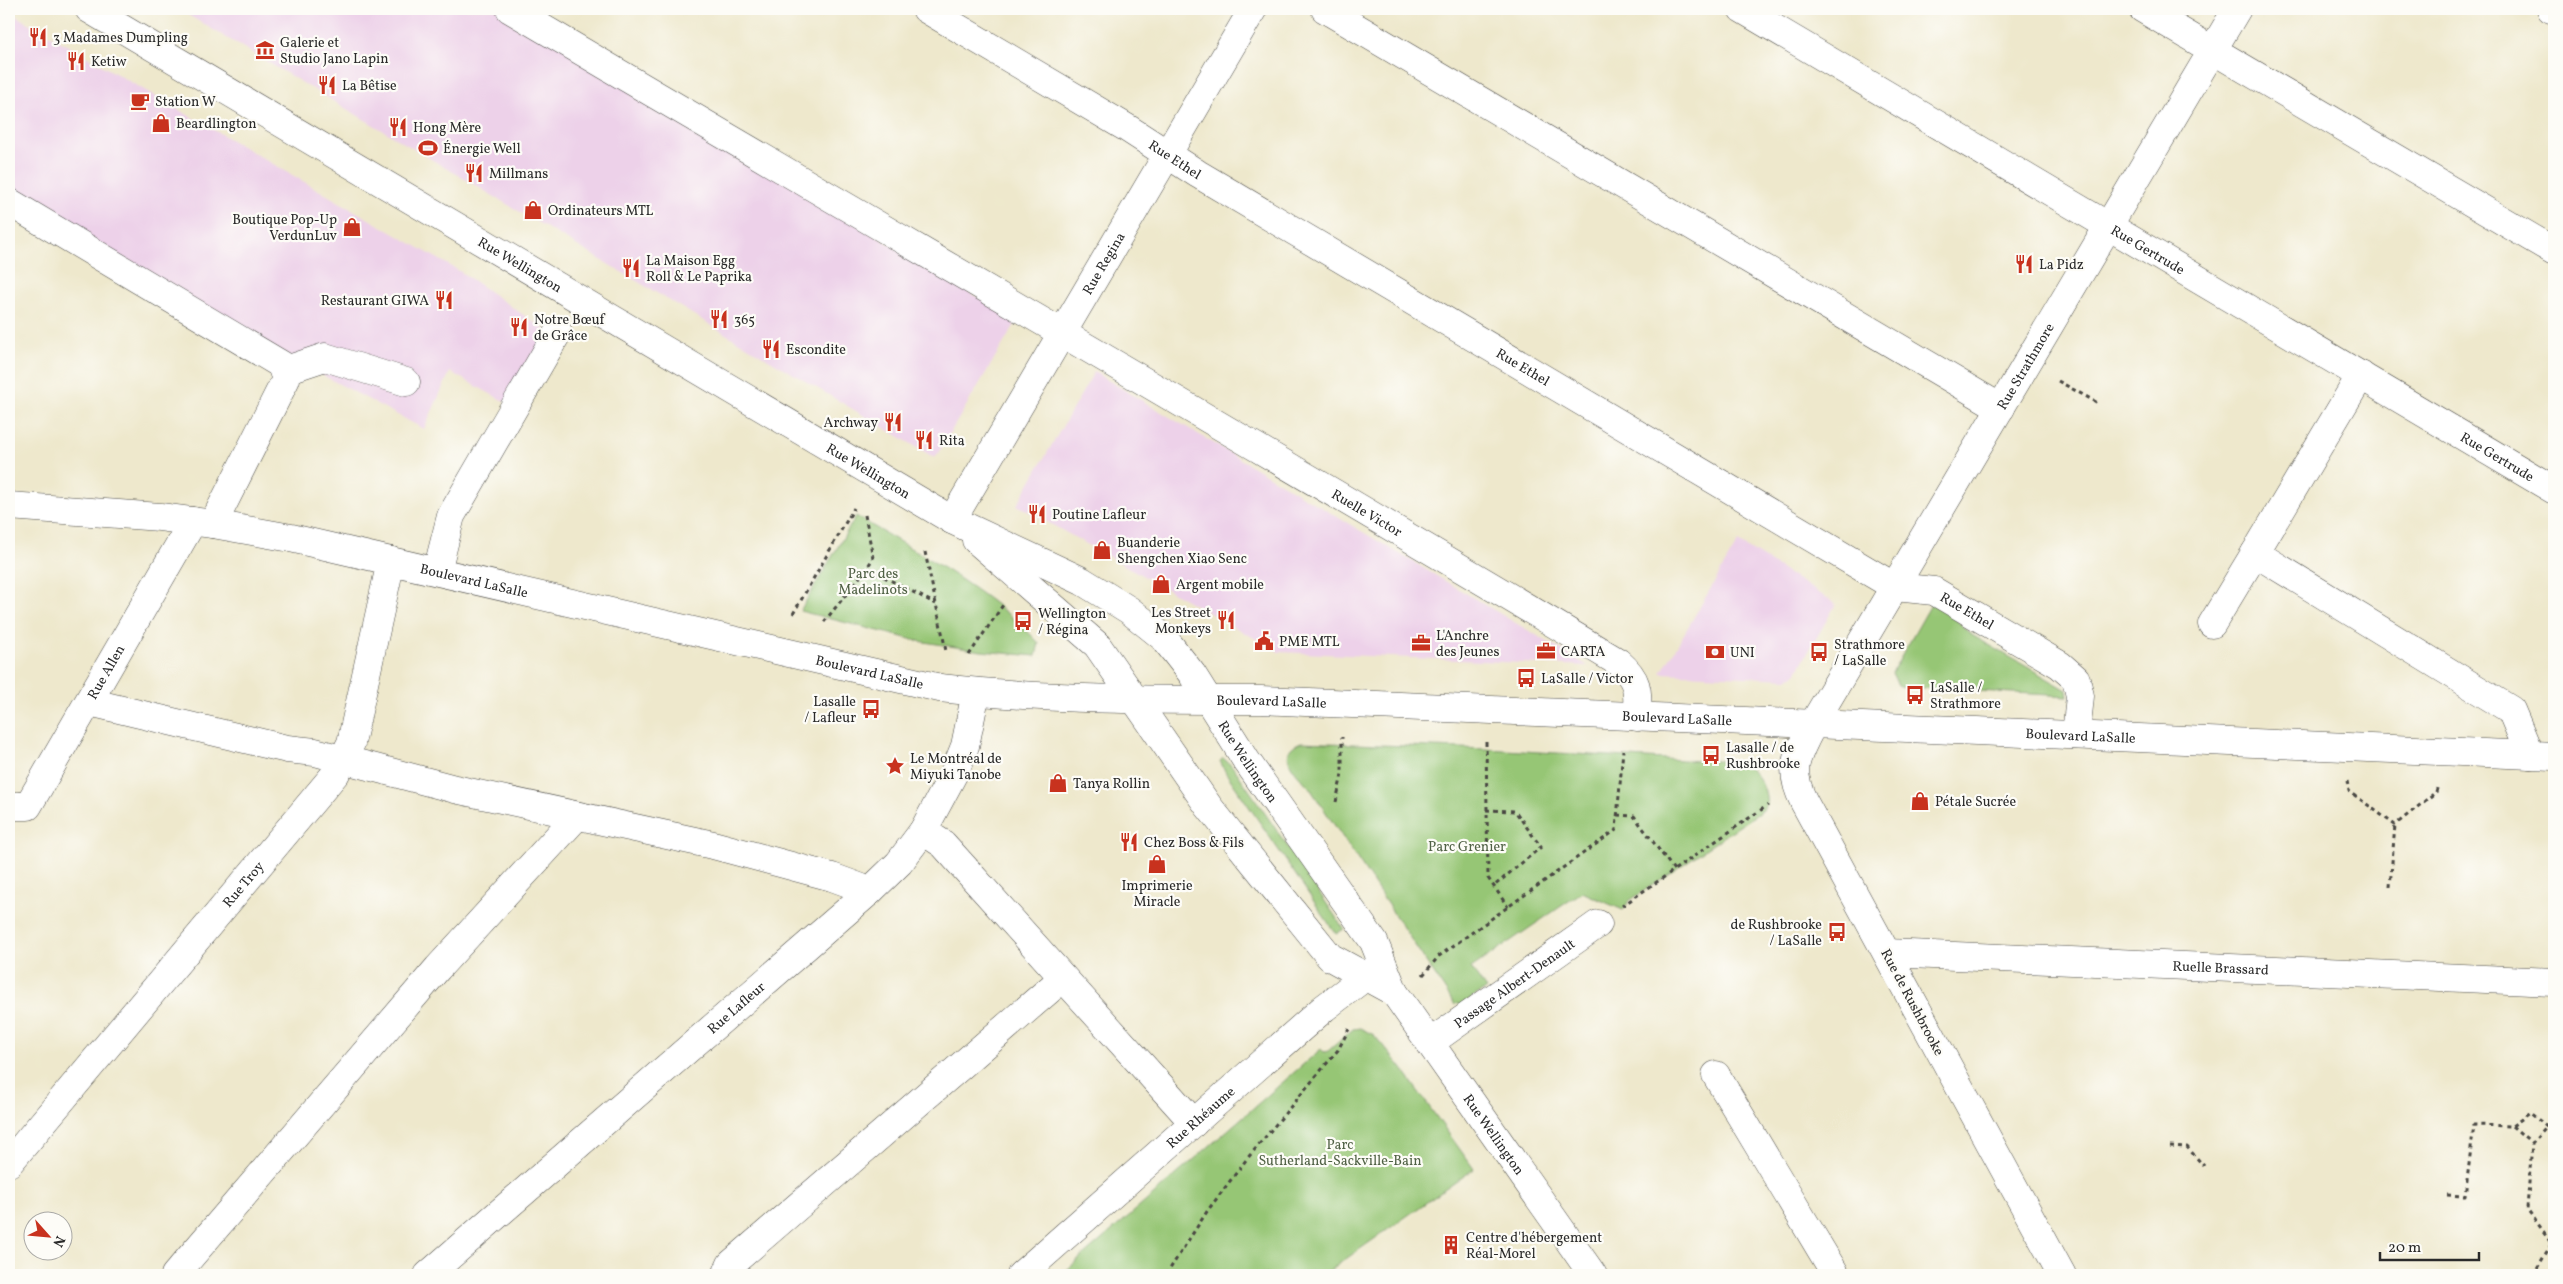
<svg xmlns="http://www.w3.org/2000/svg" width="2563" height="1284" font-family="Vollkorn,serif">
	<style>
		.built { fill: #edd1e9 }
		.green { fill: #96c675; stroke: #607850 }
		.lines { fill: none; stroke-linecap: round; stroke-linejoin: round }
		.minor-casing { stroke: #484743; stroke-width: 29 }
		.major-casing { stroke: #484743; stroke-width: 29 }
		.path { stroke: #484743; stroke-width: 3; stroke-dasharray: 4 4; stroke-linecap: butt }
		.minor { stroke: #fff; stroke-width: 28 }
		.major { stroke: #fff; stroke-width: 28 }
		.labels { text-anchor: middle; stroke-width: 4.5; stroke-linejoin: round; paint-order: stroke }
		.poi-label { font-size: 14px; fill: #2b2b2b; stroke: #fdfcf7; text-anchor: start }
		.street-label { font-size: 14px; fill: #2b2b2b; stroke: #fdfcf7 }
		.park-label { font-size: 14px; fill: #506145; stroke: #fdfcf7 }
	</style>
	<rect width="100%" height="100%" fill="#fdfcf7"/>
	<filter id="ink" filterUnits="userSpaceOnUse"><feTurbulence type="fractalNoise" baseFrequency=".02" numOctaves="2"/><feDisplacementMap in="SourceGraphic" scale="10" xChannelSelector="R" yChannelSelector="G"/><feConvolveMatrix kernelMatrix="1 2 1 2 8 2 1 2 1" color-interpolation-filters="sRGB"/></filter>
	<filter id="wash" filterUnits="userSpaceOnUse"><feTurbulence type="fractalNoise" baseFrequency=".0096" numOctaves="4" result="noise"/><feDisplacementMap in="SourceGraphic" scale="20" xChannelSelector="R" yChannelSelector="G"/><feGaussianBlur stdDeviation="1.12" result="paint"/><feColorMatrix in="noise" values="0 0 0 0 0 0 0 0 0 0 0 0 0 0 0 0 0 1.4 0 .05"/><feComposite in="paint" operator="in"/></filter>
	<g filter="url(#wash)">
		<rect width="100%" height="100%" fill="#eee8cc"/>
		<path class="built" d="M178 9H500L1017 321 935 458Z
			M9 12 461 272 551 334 511 405 450 372 424 429 290 358 9 197Z
			M1094 372 1588 666 1279 652 1017 505Z
			M1738 542 1836 604 1796 673 1788 679 1661 673Z"/>
		<path class="green" d="M856 516C919 554 988 589 1039 643L1036 656 981 651 918 641 800 611Z
			M1933 601 1950 613 1970 634 2067 690 2068 696 1903 687 1898 685 1892 673Z
			M1301 742 1486 749 1700 761C1705 759 1713 760 1719 760 1748 761 1764 774 1767 804L1763 810 1629 901 1623 910 1582 892 1471 968 1486 989 1459 1006 1457 1003 1455 1005 1309 787C1298 774 1273 753 1301 742Z
			M1223 758 1234 768 1344 929 1336 934 1226 773 1220 761Z
			M1360 1028 1374 1035 1400 1066 1474 1169 1323 1275H1061L1321 1049 1324 1052 1328 1051 1353 1029Z"/>
	</g>
	<g filter="url(#ink)">
		<g class="lines">
			<g class="minor-casing">
				<g id="minor">
					<path id="s1" d="M510 9C879 227 1250 441 1618 662 1639 680 1638 690 1637 717"/>
					<path id="s2" d="M926 9 1127 128 1198 174 1895 587 1934 591 2060 665 2076 679 2080 696 2076 735"/>
					<path d="M1325 9 2001 408"/>
					<path id="s3" d="M1742 9 2554 490"/>
					<path d="M2143 9 2554 251"/>
					<path d="M2551 9 2554 10"/>
					<path d="M9 202 282 365 286 379 213 524"/>
					<path d="M283 371 325 357 406 382"/>
					<path d="M2361 375 2255 553 2511 710 2530 755"/>
					<path id="s4" d="M952 520 1253 9"/>
					<path d="M437 571 451 516 558 332"/>
					<path d="M2212 624 2255 553"/>
					<path d="M89 702 287 749 315 752 455 789 713 845 832 877 870 891"/>
					<path id="s5" d="M9 806H28L193 521"/>
					<path d="M923 831 943 844 1194 1123"/>
					<path id="s6" d="M1887 953 2554 982"/>
					<path id="s7" d="M1431 1042 1598 924"/>
					<path d="M1716 1075 1836 1275"/>
					<path id="s8" d="M9 1163 336 773 351 743 391 561"/>
					<path d="M175 1275 438 968 577 816"/>
					<path id="s9" d="M428 1275 870 891 899 863 923 831 955 771 965 746 976 692"/>
					<path d="M726 1275 731 1264 1063 978"/>
					<path id="s10" d="M1021 1275 1324 1008 1382 964"/>
					<path id="s11" d="M2062 1275 1804 802C1787 768 1797 756 1813 724L2237 9"/>
				</g>
			</g>
			<g class="major-casing">
				<g id="major">
					<path id="s12" d="M89 9 952 520 1082 581 1129 610 1164 638 1192 674 1246 760 1374 942 1394 992 1593 1275"/>
					<path id="s13" d="M9 506 160 517 213 524 291 538 940 688C1047 700 1154 700 1261 700L2554 756"/>
					<path d="M976 540 1097 645 1209 807 1330 957 1394 992"/>
				</g>
			</g>
			<path class="path" d="M2058 381 2098 403
				M865 515 873 558 867 568
				M925 552 946 651
				M793 614 854 508
				M824 622 867 568 936 604
				M969 655 1003 605
				M1486 742 1488 878 1508 907
				M2347 781 2349 791 2395 825 2436 792 2438 785
				M1336 802 1342 774V737
				M1486 810 1515 811 1541 847 1494 886
				M1617 815 1634 816 1674 870
				M2390 887 2395 825
				M1622 906 1768 805
				M1423 975 1439 956 1616 830 1623 750
				M2512 1126 2532 1143
				M2170 1146 2187 1147 2204 1166
				M2447 1195 2465 1196 2474 1125 2512 1126 2530 1113 2547 1127
				M1166 1275 1208 1210 1246 1160 1338 1050 1349 1029
				M2533 1275 2552 1243 2527 1209 2532 1143 2547 1127 2554 1128"/>
			<use href="#minor" class="minor"/>
			<use href="#major" class="major"/>
		</g>
	</g>
	<defs>
		<g id="restaurant-bare" transform="scale(1.5)"><path d="M-5-6h1v4h1v-4h1v4h1v-4h1v5L-1.5 .5V6h-2V.5L-5-1ZM5-6V6H3V1.5H1.5Q1.5-4 5-6Z" fill="#c8321e" stroke="#fdfcf7" stroke-width="2.5" paint-order="stroke"/></g>
		<g id="museum-bare" transform="scale(1.5)"><path d="M0-6L6-3V-2H-6V-3ZM-5-1h2V3h-2ZM-1-1h2V3h-2ZM3-1h2V3H3ZM-6 4H6V6H-6Z" fill="#c8321e" stroke="#fdfcf7" stroke-width="2.5" paint-order="stroke"/></g>
		<g id="cafe-bare" transform="scale(1.5)"><path d="M-5.5-4.5H6V0H3Q3 3.5 0 3.5H-2.5Q-5.5 3.5-5.5 0ZM3-3.2v2h1.7v-2ZM-6 4.5H4V6H-6Z" fill="#c8321e" stroke="#fdfcf7" stroke-width="2.5" paint-order="stroke"/></g>
		<g id="shop-bare" transform="scale(1.5)"><path d="M-5-2.5h2.3a2.7 3.5 0 0 1 5.4 0H5L5.5 6h-11ZM-1.5-2.5h3a1.5 2.3 0 0 0-3 0Z" fill="#c8321e" stroke="#fdfcf7" stroke-width="2.5" paint-order="stroke"/></g>
		<g id="stadium-bare" transform="scale(1.5)"><path d="M0-5a6.5 5 0 1 0 0 10a6.5 5 0 1 0 0-10ZM-3.5-1.8h7v3.6h-7Z" fill="#c8321e" stroke="#fdfcf7" stroke-width="2.5" paint-order="stroke"/></g>
		<g id="bus-bare" transform="scale(1.5)"><path d="M-5-6H5V4H4V6H2V4H-2V6H-4V4H-5ZM-3.5-4V0h7V-4ZM-3.5 1.2v1.5H-2V1.2ZM2 1.2v1.5H3.5V1.2Z" fill="#c8321e" stroke="#fdfcf7" stroke-width="2.5" paint-order="stroke"/></g>
		<g id="civic-bare" transform="scale(1.5)"><path d="M-.6-6.5H3V-4.5H.6V-3L4-1V1h2V6H-6V1h2V-1L-.6-3ZM-1.2 2.5V6h2.4V2.5Z" fill="#c8321e" stroke="#fdfcf7" stroke-width="2.5" paint-order="stroke"/></g>
		<g id="office-bare" transform="scale(1.5)"><path d="M-6-3h4V-5.5h4V-3h4V5H-6ZM-1-4.5V-3h2v-1.5ZM-6 0V1H6V0Z" fill="#c8321e" stroke="#fdfcf7" stroke-width="2.5" paint-order="stroke"/></g>
		<g id="bank-bare" transform="scale(1.5)"><path d="M-6-4H6V4H-6ZM0-2.3a2.3 2.3 0 1 0 0 4.6a2.3 2.3 0 1 0 0-4.6Z" fill="#c8321e" stroke="#fdfcf7" stroke-width="2.5" paint-order="stroke"/></g>
		<g id="sight-bare" transform="scale(1.5)"><path d="M0-6L1.8-2.2L6-1.7L2.9 1.2L3.7 5.4L0 3.3L-3.7 5.4L-2.9 1.2L-6-1.7L-1.8-2.2Z" fill="#c8321e" stroke="#fdfcf7" stroke-width="2.5" paint-order="stroke"/></g>
		<g id="building-bare" transform="scale(1.5)"><path d="M-4-6H4V6H1V3H-1V6H-4ZM-2.5-4.3h1.7v1.8h-1.7ZM.8-4.3h1.7v1.8H.8ZM-2.5-1h1.7V.8h-1.7ZM.8-1h1.7V.8H.8Z" fill="#c8321e" stroke="#fdfcf7" stroke-width="2.5" paint-order="stroke"/></g>
	</defs>
	<g fill-rule="evenodd">
		<use href="#restaurant-bare" x="38" y="37"/>
		<use href="#museum-bare" x="265" y="50"/>
		<use href="#restaurant-bare" x="76" y="61"/>
		<use href="#restaurant-bare" x="327" y="85"/>
		<use href="#cafe-bare" x="140" y="101"/>
		<use href="#shop-bare" x="161" y="123"/>
		<use href="#restaurant-bare" x="398" y="127"/>
		<use href="#stadium-bare" x="428" y="148"/>
		<use href="#restaurant-bare" x="474" y="173"/>
		<use href="#shop-bare" x="533" y="210"/>
		<use href="#shop-bare" x="352" y="227"/>
		<use href="#restaurant-bare" x="2024" y="264"/>
		<use href="#restaurant-bare" x="631" y="268"/>
		<use href="#restaurant-bare" x="444" y="300"/>
		<use href="#restaurant-bare" x="719" y="319"/>
		<use href="#restaurant-bare" x="519" y="327"/>
		<use href="#restaurant-bare" x="771" y="349"/>
		<use href="#restaurant-bare" x="893" y="422"/>
		<use href="#restaurant-bare" x="924" y="440"/>
		<use href="#restaurant-bare" x="1037" y="514"/>
		<use href="#shop-bare" x="1102" y="550"/>
		<use href="#shop-bare" x="1161" y="584"/>
		<use href="#restaurant-bare" x="1226" y="620"/>
		<use href="#bus-bare" x="1023" y="621"/>
		<use href="#civic-bare" x="1264" y="641"/>
		<use href="#office-bare" x="1421" y="643"/>
		<use href="#office-bare" x="1546" y="651"/>
		<use href="#bank-bare" x="1715" y="652"/>
		<use href="#bus-bare" x="1819" y="652"/>
		<use href="#bus-bare" x="1526" y="678"/>
		<use href="#bus-bare" x="1915" y="695"/>
		<use href="#bus-bare" x="871" y="709"/>
		<use href="#bus-bare" x="1711" y="755"/>
		<use href="#sight-bare" x="895" y="766"/>
		<use href="#shop-bare" x="1058" y="783"/>
		<use href="#shop-bare" x="1920" y="801"/>
		<use href="#restaurant-bare" x="1129" y="842"/>
		<use href="#shop-bare" x="1157" y="864"/>
		<use href="#bus-bare" x="1837" y="932"/>
		<use href="#building-bare" x="1451" y="1245"/>
	</g>
	<g class="labels">
		<g class="poi-label">
			<text x="53" y="42">3 Madames Dumpling</text>
			<text x="280" y="47">Galerie et<tspan x="280" dy="16">Studio Jano Lapin</tspan></text>
			<text x="91" y="66">Ketiw</text>
			<text x="342" y="90">La Bêtise</text>
			<text x="155" y="106">Station W</text>
			<text x="176" y="128">Beardlington</text>
			<text x="413" y="132">Hong Mère</text>
			<text x="443" y="153">Énergie Well</text>
			<text x="489" y="178">Millmans</text>
			<text x="548" y="215">Ordinateurs MTL</text>
			<text x="337" y="224" text-anchor="end">Boutique Pop-Up<tspan x="337" dy="16">VerdunLuv</tspan></text>
			<text x="646" y="265">La Maison Egg<tspan x="646" dy="16">Roll &amp; Le Paprika</tspan></text>
			<text x="2039" y="269">La Pidz</text>
			<text x="429" y="305" text-anchor="end">Restaurant GIWA</text>
			<text x="534" y="324">Notre Bœuf<tspan x="534" dy="16">de Grâce</tspan></text>
			<text x="734" y="324">365</text>
			<text x="786" y="354">Escondite</text>
			<text x="878" y="427" text-anchor="end">Archway</text>
			<text x="939" y="445">Rita</text>
			<text x="1052" y="519">Poutine Lafleur</text>
			<text x="1117" y="547">Buanderie<tspan x="1117" dy="16">Shengchen Xiao Senc</tspan></text>
			<text x="1176" y="589">Argent mobile</text>
			<text x="1211" y="617" text-anchor="end">Les Street<tspan x="1211" dy="16">Monkeys</tspan></text>
			<text x="1038" y="618">Wellington<tspan x="1038" dy="16">/ Régina</tspan></text>
			<text x="1436" y="640">L'Anchre<tspan x="1436" dy="16">des Jeunes</tspan></text>
			<text x="1279" y="646">PME MTL</text>
			<text x="1834" y="649">Strathmore<tspan x="1834" dy="16">/ LaSalle</tspan></text>
			<text x="1561" y="656">CARTA</text>
			<text x="1730" y="657">UNI</text>
			<text x="1541" y="683">LaSalle / Victor</text>
			<text x="1930" y="692">LaSalle /<tspan x="1930" dy="16">Strathmore</tspan></text>
			<text x="856" y="706" text-anchor="end">Lasalle<tspan x="856" dy="16">/ Lafleur</tspan></text>
			<text x="1726" y="752">Lasalle / de<tspan x="1726" dy="16">Rushbrooke</tspan></text>
			<text x="910" y="763">Le Montréal de<tspan x="910" dy="16">Miyuki Tanobe</tspan></text>
			<text x="1073" y="788">Tanya Rollin</text>
			<text x="1935" y="806">Pétale Sucrée</text>
			<text x="1144" y="847">Chez Boss &amp; Fils</text>
			<text x="1157" y="890" text-anchor="middle">Imprimerie<tspan x="1157" dy="16">Miracle</tspan></text>
			<text x="1822" y="929" text-anchor="end">de Rushbrooke<tspan x="1822" dy="16">/ LaSalle</tspan></text>
			<text x="1466" y="1242">Centre d'hébergement<tspan x="1466" dy="16">Réal-Morel</tspan></text>
		</g>
		<g class="street-label">
			<text dy="5" stroke="none"><textPath href="#s2" startOffset="291">Rue Ethel</textPath></text>
			<text dy="5" stroke="none"><textPath href="#s3" startOffset="472">Rue Gertrude</textPath></text>
			<text dy="5" stroke="none"><textPath href="#s12" startOffset="501">Rue Wellington</textPath></text>
			<text dy="5" stroke="none"><textPath href="#s4" startOffset="298">Rue Regina</textPath></text>
			<text dy="5" stroke="none"><textPath href="#s2" startOffset="696">Rue Ethel</textPath></text>
			<text dy="5" stroke="none"><textPath href="#s11" startOffset="1038">Rue Strathmore</textPath></text>
			<text dy="5" stroke="none"><textPath href="#s3" startOffset="878">Rue Gertrude</textPath></text>
			<text dy="5" stroke="none"><textPath href="#s12" startOffset="906">Rue Wellington</textPath></text>
			<text dy="5" stroke="none"><textPath href="#s1" startOffset="994">Ruelle Victor</textPath></text>
			<text dy="5" stroke="none"><textPath href="#s13" startOffset="472">Boulevard LaSalle</textPath></text>
			<text dy="5" stroke="none"><textPath href="#s2" startOffset="1206">Rue Ethel</textPath></text>
			<text dy="5" stroke="none"><textPath href="#s13" startOffset="878">Boulevard LaSalle</textPath></text>
			<text dy="5" stroke="none"><textPath href="#s5" startOffset="174">Rue Allen</textPath></text>
			<text dy="5" stroke="none"><textPath href="#s13" startOffset="1282">Boulevard LaSalle</textPath></text>
			<text dy="5" stroke="none"><textPath href="#s13" startOffset="1688">Boulevard LaSalle</textPath></text>
			<text dy="5" stroke="none"><textPath href="#s13" startOffset="2092">Boulevard LaSalle</textPath></text>
			<text dy="5" stroke="none"><textPath href="#s12" startOffset="1396">Rue Wellington</textPath></text>
			<text dy="5" stroke="none"><textPath href="#s8" startOffset="364">Rue Troy</textPath></text>
			<text dy="5" stroke="none"><textPath href="#s6" startOffset="334">Ruelle Brassard</textPath></text>
			<text dy="5" stroke="none"><textPath href="#s7" startOffset="102">Passage Albert-Denault</textPath></text>
			<text transform="translate(1913 1002) rotate(62)" y="5">Rue de Rushbrooke</text>
			<text dy="5" stroke="none"><textPath href="#s9" startOffset="408">Rue Lafleur</textPath></text>
			<text dy="5" stroke="none"><textPath href="#s10" startOffset="239">Rue Rhéaume</textPath></text>
			<text dy="5" stroke="none"><textPath href="#s12" startOffset="1844">Rue Wellington</textPath></text>
		</g>
		<g class="park-label">
			<text x="873" y="578">Parc des<tspan x="873" dy="16">Madelinots</tspan></text>
			<text x="1467" y="851">Parc Grenier</text>
			<text x="1340" y="1149">Parc<tspan x="1340" dy="16">Sutherland-Sackville-Bain</tspan></text>
		</g>
	</g>
	<rect width="2563" height="1284" fill="none" stroke="#fdfcf7" stroke-width="30"/>
	<g transform="translate(48 1236) rotate(117)"><circle r="24" fill="#fdfcf7" stroke="#a9a8a5"/>
	<path d="M0-4L9 19L0 12L-9 19Z" fill="#c8321e"/>
	<text y="-8" font-size="14" font-weight="bold" text-anchor="middle" fill="#2b2b2b">N</text>
	</g>
	<path d="M2380 1252v8h99v-8" fill="none" stroke="#2b2b2b" stroke-width="2.5"/>
	<text x="2388" y="1252" font-size="15" fill="#2b2b2b" stroke="#fdfcf7" stroke-width="4" paint-order="stroke">20 m</text>
</svg>
